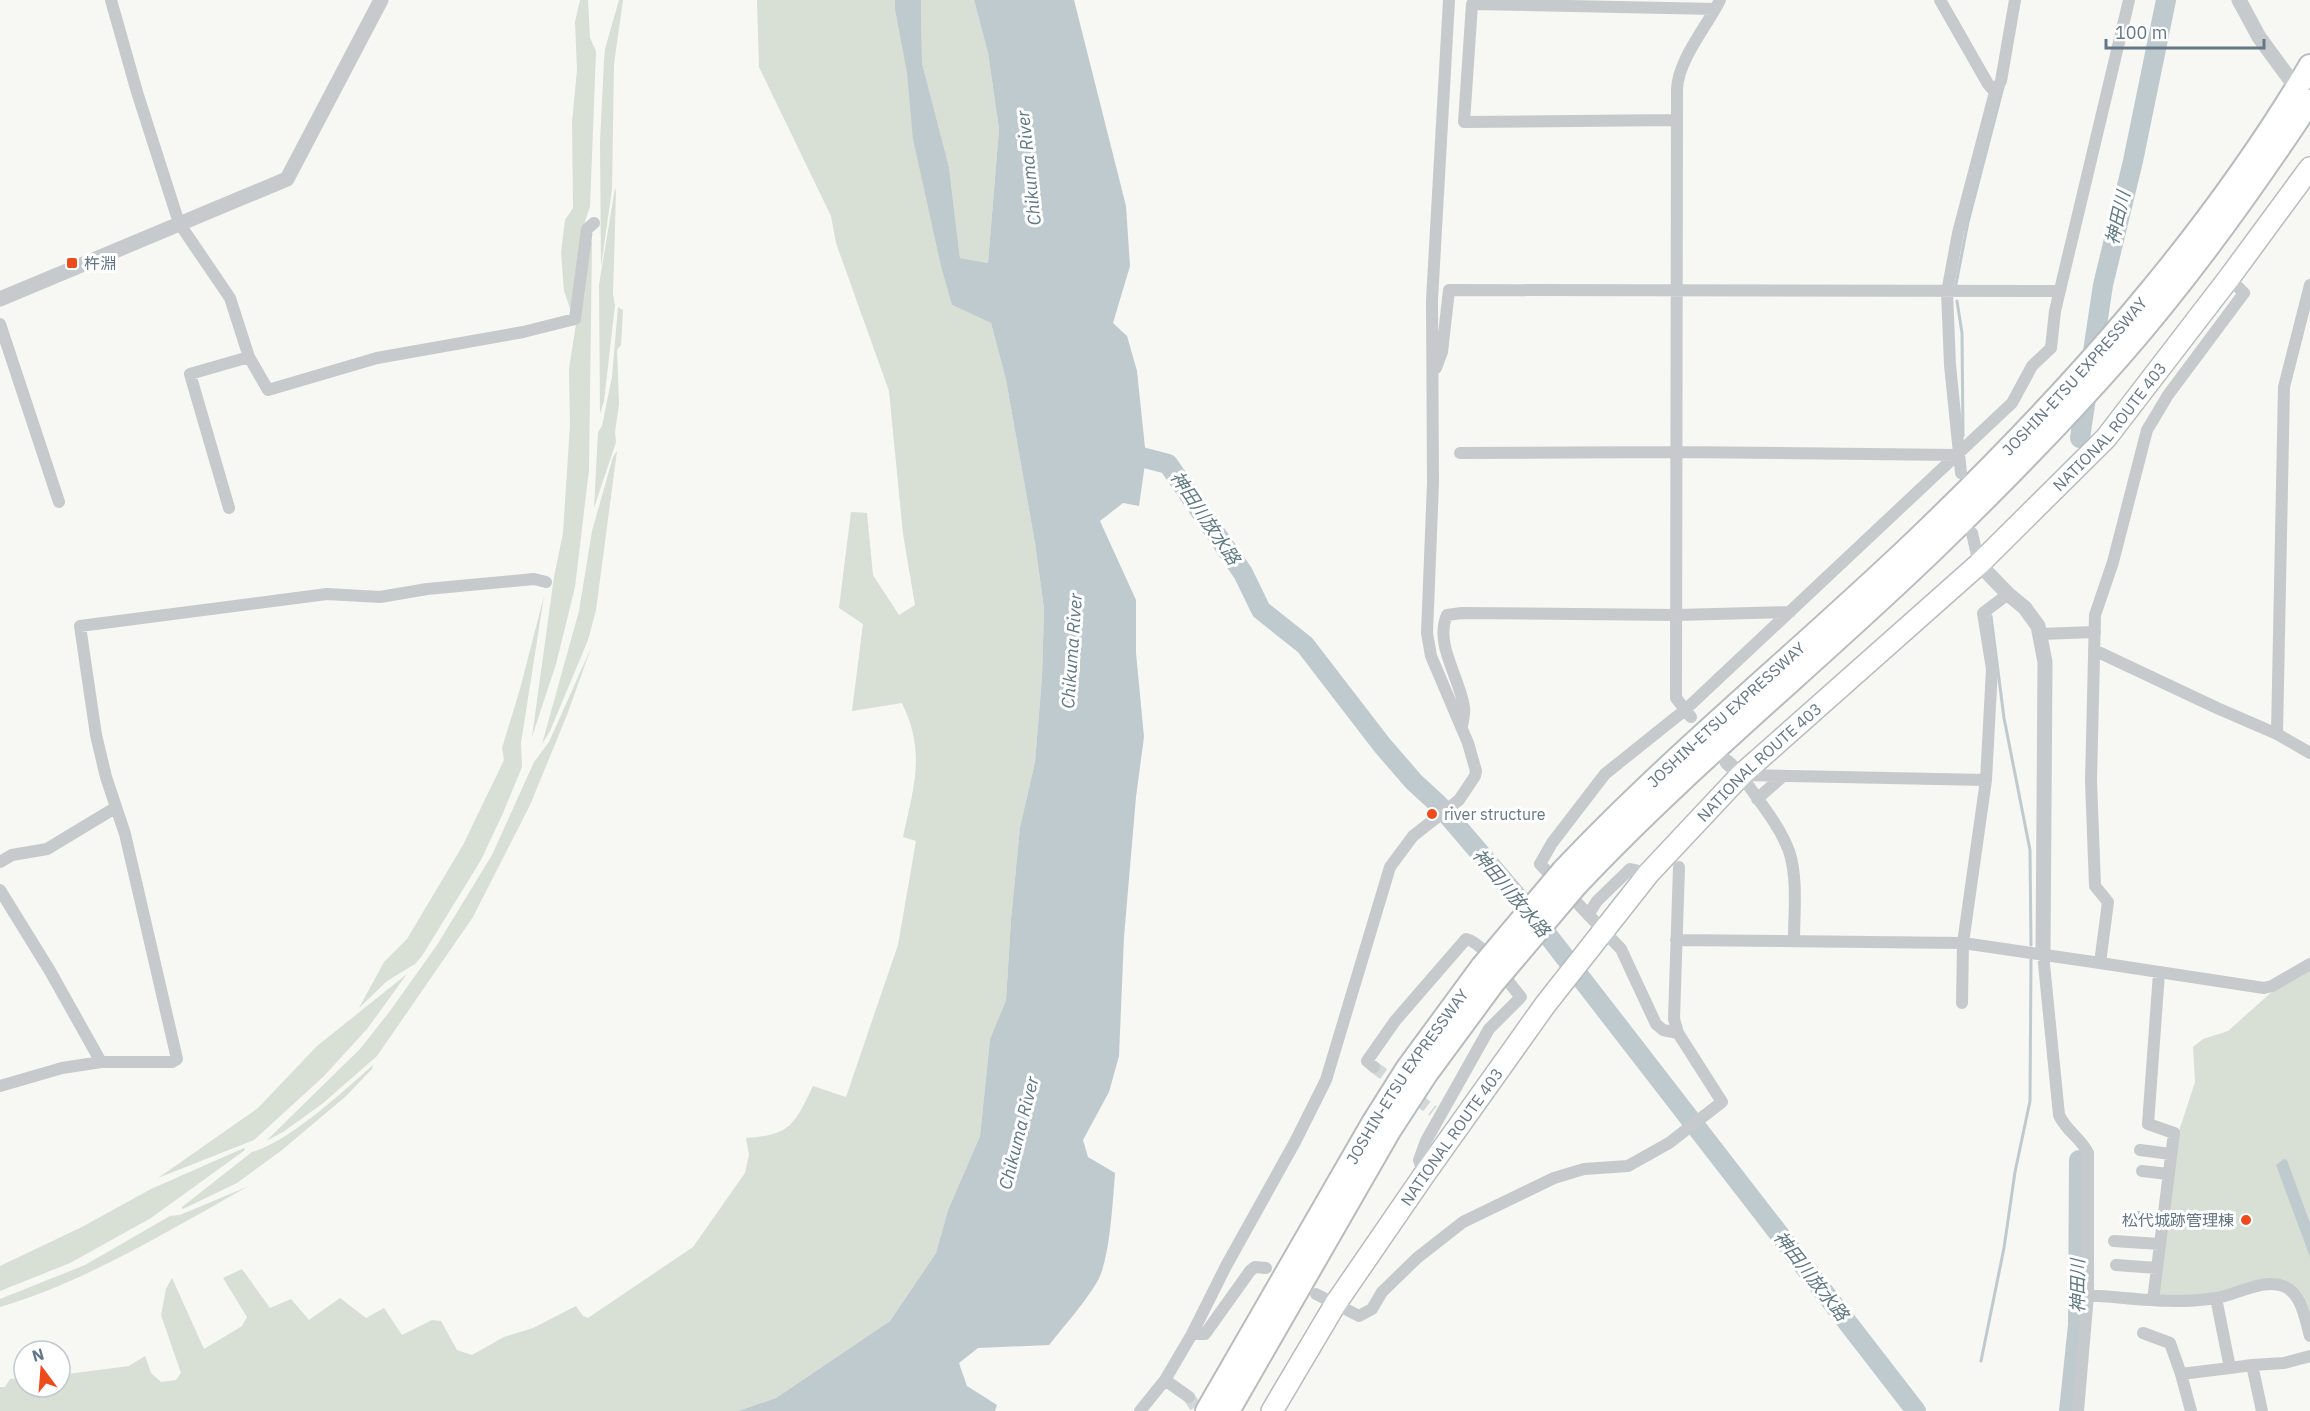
<svg xmlns="http://www.w3.org/2000/svg" width="2310" height="1411" font-family="'IBM Plex Sans','Noto Sans JP',sans-serif">
	<style>
		.green { fill: #d8dfd4 }
		.water { fill: #bfcacf }
		.lines { fill: none; stroke-linecap: round; stroke-linejoin: round }
		.stream { stroke: #bfcacf; stroke-width: 3 }
		.river { stroke: #bfcacf; stroke-width: 20 }
		.minor-tunnel { stroke: #d2d7d8; stroke-width: 12; stroke-dasharray: 12 6; stroke-linecap: butt }
		.trunk-casing { stroke: #b8bcbf; stroke-width: 24 }
		.motorway-casing { stroke: #b8bcbf; stroke-width: 26 }
		.minor { stroke: #c6cacd; stroke-width: 12 }
		.tertiary { stroke: #c6cacd; stroke-width: 15 }
		.trunk { stroke: #fff; stroke-width: 21 }
		.motorway { stroke: #fff; stroke-width: 22 }
		.motorway-bridge-casing { stroke: #b8bcbf; stroke-width: 26; stroke-linecap: butt }
		.motorway-bridge { stroke: #fff; stroke-width: 22 }
		.poi-dot { fill: #ee4a1c; stroke: #fff; stroke-width: 2 }
		.labels { text-anchor: middle; stroke-width: 6; stroke-linejoin: round; paint-order: stroke }
		.poi-label { font-size: 16px; fill: #647786; stroke: #fff; text-anchor: start }
		.street-label { font-size: 16px; fill: #647786; stroke: #fff }
		.water-label { font-size: 18px; font-style: italic; fill: #5f7983; stroke: #fff }
	</style>
	<rect width="100%" height="100%" fill="#f7f7f3"/>
	<path class="green" d="M580 0H588L590 38 596 51 590 207C577 240 575 279 572 314L564 291 561 253 565 220 573 208 572 122 577 70 575 22Z
		M619 0H623L614 64 612 189 601 267 600 142 604 61 605 49Z
		M757 0H895V10L952 305 991 323 1006 380 1035 543 1044 609 1042 677 1035 762 1020 827 1011 919 1006 1000 990 1039 980 1136 948 1210 936 1253 890 1321 776 1398 738 1411H0V1387H5L10 1379 24 1378V1387H60V1375L129 1366 145 1356 151 1373 161 1382 176 1380 181 1373 161 1315 166 1289 172 1278 204 1349 242 1326 247 1317 223 1278 242 1269 270 1308 291 1299 309 1320 340 1298 366 1318 384 1308 402 1335 432 1320 441 1321 457 1350 472 1355 504 1337 533 1328 576 1306 583 1316 588 1318 693 1247 745 1173 749 1155 746 1138C791 1135 794 1125 813 1086L846 1097 898 945 916 841 903 837C914 786 926 752 902 703L852 711 863 624 839 608 851 512 867 513 873 575 899 615 915 605 903 534 889 391 836 243 831 216 759 67Z
		M921 0H974L988 53 999 129 988 263 960 258 949 167 922 63Z
		M615 188 616 192 613 295 615 305 604 401 600 414 599 285Z
		M589 240 592 242 589 470 575 587 556 664 532 737 554 577 563 533 570 425 569 369Z
		M618 307 623 310 621 345 617 350 619 404 615 432 616 442 594 508 598 432 602 426 612 377Z
		M617 451 596 610 588 640 550 731 542 744 579 611 592 531 613 457Z
		M544 596 521 743 522 767 503 813 481 860 422 956 415 964 387 981 359 1008 384 962 407 939 463 845 504 760 502 748 520 689Z
		M591 648 567 715 530 805 473 917 377 1056 322 1104 283 1132 266 1141 360 1049 390 1011 437 945 492 855 534 762 549 742Z
		M2310 968V1320L2292 1285 2209 1296 2157 1298 2179 1131 2195 1082 2193 1047 2203 1039 2228 1031 2274 990Z
		M407 974 367 1029 324 1076 254 1140 158 1178 258 1108 317 1046Z
		M373 1065 372 1069 345 1097 282 1150 237 1183 183 1209 182 1207 252 1152C287 1143 344 1091 373 1065Z
		M244 1148 245 1150 151 1218 70 1263 0 1291V1266L82 1227 151 1189Z
		M249 1186C169 1230 88 1281 0 1307V1299L85 1265 170 1216 180 1215Z"/>
	<path class="water" d="M895 0H921L922 63 949 167 960 258 988 263 999 129 988 53 974 0H1074L1126 206 1130 266 1113 323 1127 336 1137 371 1146 457 1139 506 1123 503 1100 521 1136 600V653L1144 737 1136 797 1124 937 1119 1056 1109 1092 1083 1140 1088 1157 1115 1173C1113 1198 1110 1261 1097 1282 1084 1304 1065 1325 1049 1345L978 1348 959 1363 967 1386 997 1405 995 1411H738L776 1398 890 1321 936 1253 948 1210 980 1136 990 1039 1006 1000 1011 919 1020 827 1035 762 1042 677 1044 609 1035 543 1006 380 991 323 952 305 941 266 913 139 907 73 895 10Z
		M2284 1159 2287 1160 2310 1223V1257L2276 1165Z"/>
	<g class="lines">
		<path class="stream" d="M1956 284 1968 222 2003 87
			M1957 301 1962 333 1963 436
			M1991 616 2004 718 2030 850 2031 945
			M1981 1361 2004 1248 2015 1172 2030 1101 2031 960"/>
		<path class="river" d="M2080 438 2103 285 2133 161 2166 0
			M1122 452 1168 464 1243 573 1261 610 1305 645 1382 745 1414 782 1438 804 1526 907 1916 1411
			M2069 1411 2078 1325 2079 1160"/>
		<path class="minor-tunnel" d="M1374 1067 1433 1111
			M1189 1397 1198 1411"/>
		<g class="trunk-casing">
			<g id="trunk">
				<path id="s1" d="M1272 1411 1336 1303 1424 1175 1545 1005 1649 873 1741 775 1979 564 2106 438 2229 278 2310 168"/>
			</g>
		</g>
		<g class="motorway-casing">
			<g id="motorway">
				<path id="s2" d="M1563 871C1676 751 1805 648 1923 534 2068 394 2207 240 2310 66"/>
				<path d="M1576 885C1689 765 1817 662 1935 548 1999 486 2061 423 2119 357 2189 277 2252 189 2310 101"/>
				<path id="s3" d="M1207 1411 1373 1123 1407 1069 1482 967"/>
				<path d="M1228 1411 1389 1131 1426 1074 1493 983"/>
			</g>
		</g>
		<path class="minor" d="M111 0 137 92 179 223 230 298 249 357 268 390 377 358 523 332 575 319 587 229 594 223
			M1940 0 1988 84 1995 92
			M1677 120 1464 122 1472 4 1715 9
			M2229 278 2244 293 2168 395 2147 430 2113 562 2095 615 2091 781 2095 886 2108 902 2100 963 2264 988 2272 986 2310 964
			M0 324 59 502
			M1436 368 1442 352 1449 290 2060 291
			M1460 453 1677 452 1957 455
			M1961 473 1950 365 1947 292 1958 233 1995 92 2001 81 2015 0
			M229 508 190 374 249 357
			M1972 533 1979 564
			M2040 634 2095 632
			M2094 650 2217 708 2277 734 2310 753
			M1691 717 1676 698 1677 89C1678 60 1707 26 1720 0
			M1462 726C1463 720 1465 713 1464 707 1460 678 1434 644 1447 615L1462 613 1677 615 1790 612
			M2277 734 2284 387 2310 285
			M1741 775C1757 799 1779 824 1789 851 1798 878 1794 912 1794 940
			M1742 775 1986 780
			M1757 799 1783 776
			M0 862 12 855 47 849 115 808
			M0 890 50 971 101 1062
			M1588 915 1597 901 1630 869 1649 873
			M1676 940 1963 943 2100 963
			M2043 954 2059 1115C2066 1131 2081 1138 2088 1153V1295L2078 1411
			M1962 1003 1963 943 1986 780 1992 669 1983 613 2008 594
			M1678 1033 1663 1030 1656 1024 1621 949 1540 864 1552 843 1605 774 1685 710 2012 403 2032 366 2051 348 2055 311 2129 0
			M1374 1067 1367 1061 1395 1021 1466 939C1485 943 1506 981 1521 997L1489 1029 1426 1141 1419 1160 1424 1175
			M0 1086 62 1068 101 1062H172L177 1059 138 890 125 834 106 777 96 735 80 626 327 594 380 597 427 589 534 579 546 582
			M2140 1150 2171 1154
			M2142 1171 2168 1174
			M2139 1217 2163 1219
			M2114 1241 2160 1244
			M2116 1265 2157 1268
			M1316 1294 1359 1316 1372 1309 1382 1292 1417 1258 1463 1222 1554 1178 1584 1169 1628 1166 1669 1143 1722 1102 1678 1033 1674 1019 1679 867
			M2088 1295C2130 1298 2174 1305 2216 1298 2237 1295 2262 1278 2283 1286 2302 1293 2305 1319 2310 1336
			M2216 1298 2230 1368 2252 1365 2262 1411
			M2153 1300 2174 1133 2148 1124 2159 973
			M2143 1333 2170 1343 2181 1374
			M1192 1334H1205L1250 1271 1255 1267 1266 1268
			M2252 1365 2284 1363 2310 1356
			M1165 1380 1189 1397
			M1140 1411 1165 1380 1192 1334 1226 1266 1295 1142 1326 1080 1390 867 1413 836 1459 800 1475 776 1476 771 1468 743 1431 656 1427 633 1433 483 1432 300 1449 0
			M2191 1411 2181 1374 2230 1368"/>
		<path class="tertiary" d="M2239 0 2259 37 2289 78
			M0 299 287 179 381 0
			M1979 564 2008 594 2025 608 2038 626 2045 662 2043 954
			M1727 762 1741 775"/>
		<use href="#trunk" class="trunk"/>
		<use href="#motorway" class="motorway"/>
		<g class="motorway-bridge-casing">
			<path id="motorway-bridge" d="M1482 967 1563 871
				M1493 983 1576 885"/>
		</g>
		<use href="#motorway-bridge" class="motorway-bridge"/>
	</g>
	<g class="poi-dot">
		<rect x="66" y="257" width="12" height="12" rx="3"/>
		<circle cx="1432" cy="814" r="6"/>
		<circle cx="2246" cy="1220" r="6"/>
	</g>
	<g class="labels">
		<g class="poi-label">
			<text x="84" y="269">杵淵</text>
			<text x="1444" y="820">river structure</text>
			<text x="2234" y="1226" text-anchor="end">松代城跡管理棟</text>
		</g>
		<g class="street-label">
			<text dy="6" stroke="none"><textPath href="#s2" startOffset="712">JOSHIN-ETSU EXPRESSWAY</textPath></text>
			<text dy="6" stroke="none"><textPath href="#s1" startOffset="1300">NATIONAL ROUTE 403</textPath></text>
			<text dy="6" stroke="none"><textPath href="#s2" startOffset="226">JOSHIN-ETSU EXPRESSWAY</textPath></text>
			<text dy="6" stroke="none"><textPath href="#s1" startOffset="814">NATIONAL ROUTE 403</textPath></text>
			<text dy="6" stroke="none"><textPath href="#s3" startOffset="390">JOSHIN-ETSU EXPRESSWAY</textPath></text>
			<text dy="6" stroke="none"><textPath href="#s1" startOffset="328">NATIONAL ROUTE 403</textPath></text>
		</g>
		<g class="water-label">
			<text transform="translate(1029 168) rotate(-96)" y="6">Chikuma River</text>
			<text transform="translate(2118 218) rotate(-77)" y="6">神田川</text>
			<text transform="translate(1205 518) rotate(56)" y="6">神田川放水路</text>
			<text transform="translate(1072 651) rotate(-86)" y="6">Chikuma River</text>
			<text transform="translate(1511 893) rotate(50)" y="6">神田川放水路</text>
			<text transform="translate(1019 1133) rotate(-76)" y="6">Chikuma River</text>
			<text transform="translate(1811 1276) rotate(52)" y="6">神田川放水路</text>
			<text transform="translate(2078 1286) rotate(-90)" y="6">神田川</text>
		</g>
	</g>
	<g transform="translate(42 1369) rotate(344)"><circle r="28" fill="#ffffff" stroke="#c1c9cf" stroke-width="1.5"/>
	<path d="M0-4.5L10 22L0 15L-10 22Z" fill="#ee4a1c"/>
	<text y="-9" font-size="16" font-weight="bold" text-anchor="middle" fill="#647786">N</text>
	</g>
	<path d="M2106 39v9h158v-9" fill="none" stroke="#647786" stroke-width="3"/>
	<text x="2115" y="39" font-size="18" fill="#647786" stroke="#ffffff" stroke-width="4.5" paint-order="stroke">100 m</text>
</svg>
